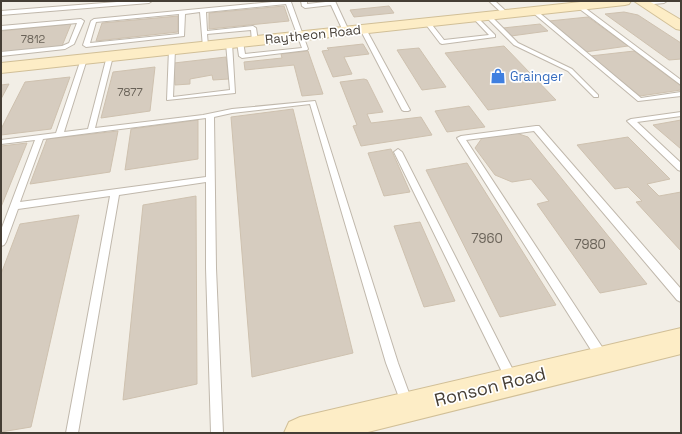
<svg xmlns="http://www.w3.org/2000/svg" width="682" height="434" font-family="'Space Grotesk',sans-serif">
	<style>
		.building { fill: #d6ccbf; stroke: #cec1af }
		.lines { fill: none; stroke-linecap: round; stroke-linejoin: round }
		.lane-casing { stroke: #c0b8ac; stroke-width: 2 }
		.secondary-casing { stroke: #d1bf97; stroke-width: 2 }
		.lane { fill: #fff; fill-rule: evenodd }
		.secondary { fill: #fdedc6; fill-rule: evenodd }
		.labels { text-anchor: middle; stroke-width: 3.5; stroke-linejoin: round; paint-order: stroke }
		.far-number-label { font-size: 11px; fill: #696258 }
		.far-street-label { font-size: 13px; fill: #453e35; stroke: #fff }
		.far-shop-label { font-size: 13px; fill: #366cbe; stroke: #fff; text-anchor: start }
		.number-label { font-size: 13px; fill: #696258 }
		.near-street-label { font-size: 18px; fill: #453e35; stroke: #fff }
	</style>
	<rect width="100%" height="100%" fill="#f2eee6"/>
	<path class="building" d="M284 6 289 21 209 29V13Z
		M389 6 394 13 354 17 350 10Z
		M624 12 638 15 681 43V59L669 60 605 14Z
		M178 16V32L96 41 102 23Z
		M588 17 628 46 585 52 549 21Z
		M71 24 62 46 1 53V31Z
		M540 24 548 31 511 36 503 28Z
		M363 44 369 54 344 57 352 74 333 77 322 51 329 50 327 48Z
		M504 46 556 100 488 110 445 53Z
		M419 48 446 87 422 90 397 50Z
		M308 51 323 94 302 96 294 65 245 70 244 62 282 58 281 54Z
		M634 51 681 86V90L640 96 590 56Z
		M226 57 229 79 213 80 212 75 190 79V84L175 85 174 63Z
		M155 67 150 111 101 118 113 72Z
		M70 77 51 129 1 135V129L25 82Z
		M364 79 367 80 383 112 367 114 371 123 421 117 432 135 361 146 353 126 357 125 340 82Z
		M9 84 1 99V85Z
		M469 106 485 127 447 132 435 111Z
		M293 109 353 353 252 377 231 117Z
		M198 120V159L125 170 131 129Z
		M681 120V149L653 125Z
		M118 131 110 172 30 184 47 139Z
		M516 133 528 137 647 284 600 293 537 204 549 201 531 179 512 182 495 175 475 148 482 138Z
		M628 137 670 179 647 184 659 196 681 192V251L636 202 642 201 628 187 615 189 577 145Z
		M27 143 1 207V146Z
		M391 149 410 192 384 196 368 153Z
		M467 163 556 305 500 317 426 170Z
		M196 196 197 384 123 400 143 205Z
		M79 215 31 427 1 432V274L20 224Z
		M420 222 455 301 424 307 394 226Z"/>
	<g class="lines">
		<g class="lane-casing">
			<path id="lane" d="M130 1H152L149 3 1 15V11Z
				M283 1 291 2 308 49 307 50 242 58 239 56 237 42 240 40 243 42 245 54 302 48 286 4 206 12 207 31 253 26 256 28 258 41 255 43 252 41 251 30 207 34 208 46 203 47 200 12 185 14 184 36 86 47 83 45 91 21 94 19ZM179 14V34L90 43 96 22Z
				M301 1H307V4L335 1 349 31 346 33 343 31 331 5 305 8 302 6Z
				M489 1H495L508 13V15H504Z
				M648 1H667L664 3 643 5 640 3Z
				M577 5H581L681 80V85L577 7Z
				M532 10H536L641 98 681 92V96L638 101 532 12Z
				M475 15 495 35V37L442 44 440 43 424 22 429 21 444 40 489 35 473 18 472 17Z
				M486 15H490L518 43 572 69 598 95V97H594L568 71 514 45 486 17Z
				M81 19 84 21 74 44 65 49 1 56V52L62 46 69 43 77 23 1 30V26Z
				M363 27 366 29 410 110 408 111H404L402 110 360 29Z
				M229 41 232 43 235 93 167 100 169 49 172 47 175 49 173 97 230 90 226 43Z
				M110 54 113 56 95 128 203 115 232 109 315 101 398 363 413 404 411 408 407 410 403 408 386 363 310 104 232 113 214 117 216 268 223 433H211L206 268V182L119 195 78 433H66L110 196 18 209 6 242 4 245 1 246V230L35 140 1 144V140L56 133 81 59 84 57 87 59 64 132 88 129 107 56ZM206 118V177L20 202 43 139Z
				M681 112V116L637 122 681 163V171L678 170 627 121 631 119Z
				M536 126H539L681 289V302L677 300 534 131 466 140 606 353 608 357 606 361 602 363 598 361 457 138 461 136Z
				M398 149 402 152 515 374 517 378 515 382 511 384 507 382 394 152Z"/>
		</g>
		<g class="secondary-casing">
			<path id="secondary" d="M590 1H631L629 4 625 5 1 73V63Z
				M634 1H649L681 20V30L676 29Z
				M681 328V354L364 433H284L289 422 300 417Z"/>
		</g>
		<use href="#lane" class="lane"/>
		<use href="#secondary" class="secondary"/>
	</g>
	<defs>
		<g id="shop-bare" transform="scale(1.2)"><path d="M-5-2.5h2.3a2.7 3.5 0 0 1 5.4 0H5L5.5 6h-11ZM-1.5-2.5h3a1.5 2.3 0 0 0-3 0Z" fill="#3f7fe0" stroke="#fff" stroke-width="2.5" paint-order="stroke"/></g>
	</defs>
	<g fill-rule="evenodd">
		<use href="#shop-bare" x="498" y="76"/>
	</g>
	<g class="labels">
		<g class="far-number-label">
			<text x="33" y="43">7812</text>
			<text x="130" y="96">7877</text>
		</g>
		<g class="far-street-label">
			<text transform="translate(313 34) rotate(-6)" y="5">Raytheon Road</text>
		</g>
		<g class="far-shop-label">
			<text x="510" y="81">Grainger</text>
		</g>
		<g class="number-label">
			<text x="487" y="243">7960</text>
			<text x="590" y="249">7980</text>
		</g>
		<g class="near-street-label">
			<text transform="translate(490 387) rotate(-14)" y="6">Ronson Road</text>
		</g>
	</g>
	<rect width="682" height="434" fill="none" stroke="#453e35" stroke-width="4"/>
</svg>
